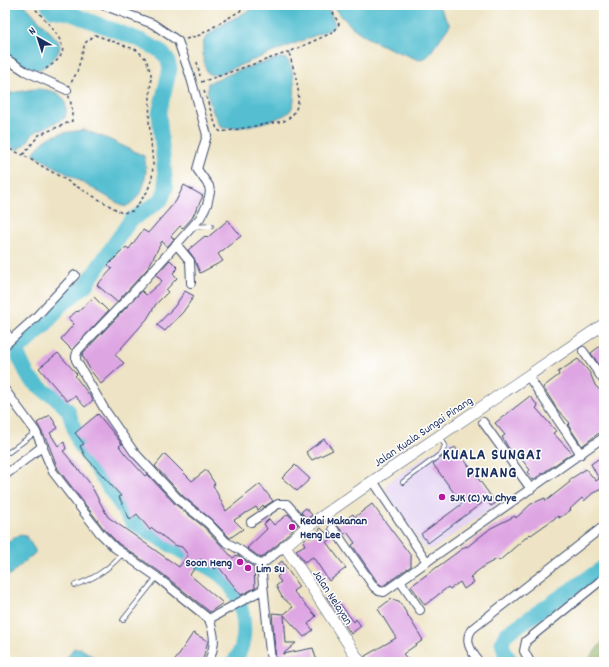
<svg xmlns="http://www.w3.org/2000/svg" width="609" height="667" font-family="Dekko,sans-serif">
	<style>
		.built { fill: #e3d3f2 }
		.forest { fill: #8db064; stroke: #547061 }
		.water { fill: #55bfd1; stroke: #387798 }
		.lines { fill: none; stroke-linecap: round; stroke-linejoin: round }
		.river { stroke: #55bfd1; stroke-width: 15 }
		.building { fill: #dea5e3 }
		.lane-casing { stroke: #3b4a6d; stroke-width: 5.5 }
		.street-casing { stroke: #3b4a6d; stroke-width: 10 }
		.secondary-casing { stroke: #3b4a6d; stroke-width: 12 }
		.path { stroke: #3b4a6d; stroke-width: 1.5; stroke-dasharray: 3 3; stroke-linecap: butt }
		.lane { stroke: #fff; stroke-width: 4 }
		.street { stroke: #fff; stroke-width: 8 }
		.secondary { stroke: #fff; stroke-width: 11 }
		.poi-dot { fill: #b5179e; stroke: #fff; stroke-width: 1.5 }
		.labels { text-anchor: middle; stroke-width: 3; stroke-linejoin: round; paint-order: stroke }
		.street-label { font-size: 12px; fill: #1b2f5e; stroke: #fff }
		.poi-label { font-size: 12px; font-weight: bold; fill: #1b2f5e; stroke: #fff; text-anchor: start }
		.district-label { font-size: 16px; font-weight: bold; letter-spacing: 1px; fill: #1b2f5e; stroke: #fff }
	</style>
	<rect width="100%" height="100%" fill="#fff"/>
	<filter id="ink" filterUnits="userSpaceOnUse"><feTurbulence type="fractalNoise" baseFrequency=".025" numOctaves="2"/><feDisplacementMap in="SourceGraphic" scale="8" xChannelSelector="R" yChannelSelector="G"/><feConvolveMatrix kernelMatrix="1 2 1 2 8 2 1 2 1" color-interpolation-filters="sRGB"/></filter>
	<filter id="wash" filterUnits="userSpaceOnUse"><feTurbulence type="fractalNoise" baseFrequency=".012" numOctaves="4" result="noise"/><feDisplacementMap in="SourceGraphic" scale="16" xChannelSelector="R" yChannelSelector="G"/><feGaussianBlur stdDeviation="0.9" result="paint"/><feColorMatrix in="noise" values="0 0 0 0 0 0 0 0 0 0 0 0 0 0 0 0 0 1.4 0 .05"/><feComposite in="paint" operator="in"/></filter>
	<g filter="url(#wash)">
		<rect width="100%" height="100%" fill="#eee4c5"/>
		<path class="built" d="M451 439 498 503 434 549 424 548 386 491 387 483Z"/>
		<path class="forest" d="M604 640V662H586Z"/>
		<path class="water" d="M5 5H25L59 42C61 49 58 54 53 59 35 79 24 68 5 55Z
			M259 5H326L334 22V26L331 29 218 74C213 75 208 76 206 69 204 63 201 48 204 41 210 28 246 13 259 5Z
			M334 5H438L450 25 428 56 419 60C387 47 352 37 334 5Z
			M280 58C283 58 286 58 288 61 295 71 298 104 289 112 281 120 230 132 221 127 214 116 205 96 208 83L242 69Z
			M35 89C56 90 70 94 65 118L33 133 26 144 18 150 5 143V94Z
			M85 130 108 139 144 156C149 176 144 197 125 207L33 154C47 133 61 133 85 130Z
			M19 535 26 536 35 550V553L5 579V544Z
			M80 648 101 662H64L73 649Z"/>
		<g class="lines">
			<path class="river" d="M48 5 52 10 69 13 140 40 159 50 167 58 170 69 159 113 166 188 161 200 130 221 85 286 61 305 47 323 19 349V357L29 378 46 392 54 396 68 410 79 443 132 522 218 573C243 592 253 636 234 662
				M512 662 505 654 502 642 506 634 604 567"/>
		</g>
		<g id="blocks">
			<path class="building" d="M184 185 203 196 192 218 183 228 180 226 171 236 174 239 167 247 162 241 148 268 117 302 97 285 112 269 108 265 126 247 129 249 143 230 148 233 176 201Z
				M228 220 241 236 218 254 223 261 200 273 194 258 188 250 205 236 207 238Z
				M170 260 178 268 173 273 177 278 166 290 168 292 156 304 147 319 115 355 124 363 101 384 91 371 82 355 83 353 142 291 146 295 162 281 156 275Z
				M185 291 194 296 183 312 165 331 157 325 175 306Z
				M94 297 108 311 72 350 61 339 74 324 68 318 77 311 78 312Z
				M604 343V361L599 365 591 353Z
				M58 353 77 374 75 376 93 400 85 407 75 396 67 401 39 368Z
				M578 359 590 373 595 385 604 395V429L582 446 568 425 570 423 557 409 543 387 559 375 558 372Z
				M530 396 538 406 536 408 556 431 553 433 572 453 533 480 527 472 530 470 519 456 516 458 508 447 502 437 505 435 495 423Z
				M98 414 122 444 119 446 125 454 145 476 147 474 176 505 204 527 233 558 237 555 254 567 255 588 241 595 218 566 215 569 200 559 190 575 223 603 210 612 160 572 119 544 104 529 58 469 48 443 37 423 50 415 58 428 50 433 58 446 64 442 66 449 63 451 89 482 108 517 179 567 188 555 182 547 174 545 152 528 150 530 137 514 130 520 119 497 121 496 85 456 80 446 84 444 75 433Z
				M324 439 333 450 312 460 306 452Z
				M455 447 496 503 491 506 486 500 428 543 421 534 462 504 433 464Z
				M165 454 192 481 206 470 215 484 213 485 226 511 260 484 273 501 264 507 263 505 258 510 256 507 234 520 243 529 230 538 211 519 184 497 155 466Z
				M604 455V488L593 493 584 501 582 498 570 509 571 510 559 518 558 516 531 535 530 534 499 561 497 559 484 566 470 577 474 582 464 589 460 582 450 589 448 587 425 605 411 586 466 546 467 547 491 528 515 516 516 518 531 504 545 498 546 501 570 482 569 480 586 469 596 481 599 479 591 464Z
				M295 465 310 479 297 491 282 478Z
				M372 504 411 556V566L383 586 378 583 352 545 355 543 347 532 344 534 337 525 353 514 355 517Z
				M306 508 312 515 307 519 301 512Z
				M288 514 298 525 278 544 261 558 247 548 267 529 264 524 269 519 274 525Z
				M321 528 326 533 329 531 333 538 326 542 346 568 329 581 313 557 304 562 296 550 305 545 303 541 308 536 310 538Z
				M282 561 299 587 293 591 316 616 308 624 313 630 304 637 284 615 286 643H296L283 654 313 648 317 662H276L272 613 284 614 293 607 282 597 276 586 281 582 277 577 280 574 275 567Z
				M326 596 340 604 354 622 356 619 361 626 351 634Z
				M391 599 399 601 423 640 403 654 411 662H367L365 656 396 638 378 609Z
				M193 633 208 641 202 662H174Z"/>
		</g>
	</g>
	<g filter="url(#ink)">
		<use href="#blocks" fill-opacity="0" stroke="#3b4a6d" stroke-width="1"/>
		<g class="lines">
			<g class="lane-casing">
				<path id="lane" d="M192 227 211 226
					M5 327 12 338
					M9 452 36 432
					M403 482 442 453 445 445 439 436
					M75 585C94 579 109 569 122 554
					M123 620 157 577"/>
			</g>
			<g class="street-casing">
				<path id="street" d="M103 5 153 24 178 41 190 75 207 135 197 169 209 186 210 192 207 205 200 218 131 295 78 350 76 356V360L105 410 134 452 180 501 208 523 226 542 240 550 261 565 271 662
					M5 58 25 71 67 90
					M176 244 190 261 191 283
					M5 345 35 318 75 275
					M583 351 604 381
					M528 376 581 454
					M5 390 36 432 53 472 100 533 115 548 157 577 209 619
					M483 422 531 489
					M5 475 43 446
					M373 481 427 562
					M251 522 278 504H287L307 527
					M333 528 374 587 379 591 384 592 604 437
					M261 565 285 546
					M400 581 420 610
					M209 662C215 644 216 638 209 619L262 590
					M479 662C472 652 463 641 472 629L604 526
					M530 662 524 651 526 641 604 578"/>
			</g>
			<g class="secondary-casing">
				<path id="secondary" d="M360 662 285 546 307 527 373 481 604 324"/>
			</g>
			<path class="path" d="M32 5C40 15 67 40 62 53 60 60 50 66 44 70
				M95 35 137 50 146 59 151 74 149 121 153 164 152 179 147 192 133 211 122 213 23 155 39 135 72 121V107L67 90 77 72 85 43Z
				M186 39 200 35 250 5
				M197 62 200 76
				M201 82 289 52 334 32 339 24 329 5
				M204 91 217 129 221 132 284 121C310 108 294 74 289 52
				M5 147 23 155"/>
			<use href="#lane" class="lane"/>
			<use href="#street" class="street"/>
			<use href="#secondary" class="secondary"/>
		</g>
	</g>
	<g class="poi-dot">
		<circle cx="442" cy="497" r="4"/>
		<circle cx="292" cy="527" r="4"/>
		<circle cx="240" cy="562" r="4"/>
		<circle cx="248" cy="568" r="4"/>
	</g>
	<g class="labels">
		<g class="street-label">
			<text transform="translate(423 431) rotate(-34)" y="4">Jalan Kuala Sungai Pinang</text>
			<text transform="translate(333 597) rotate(57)" y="4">Jalan Nelayan</text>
		</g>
		<g class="poi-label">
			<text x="450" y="501">SJK (C) Yu Chye</text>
			<text x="300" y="524">Kedai Makanan<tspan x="300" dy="14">Heng Lee</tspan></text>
			<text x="232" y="566" text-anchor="end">Soon Heng</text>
			<text x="256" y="572">Lim Su</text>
		</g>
		<g class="district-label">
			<text x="492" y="459">KUALA SUNGAI<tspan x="492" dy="18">PINANG</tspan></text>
		</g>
	</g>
	<rect width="609" height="667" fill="none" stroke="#fff" stroke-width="20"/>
	<g transform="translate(38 38) rotate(321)" stroke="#ffffff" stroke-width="3" paint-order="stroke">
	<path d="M0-3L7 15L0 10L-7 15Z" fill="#1b2f5e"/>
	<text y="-6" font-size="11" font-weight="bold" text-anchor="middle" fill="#1b2f5e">N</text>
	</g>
</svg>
